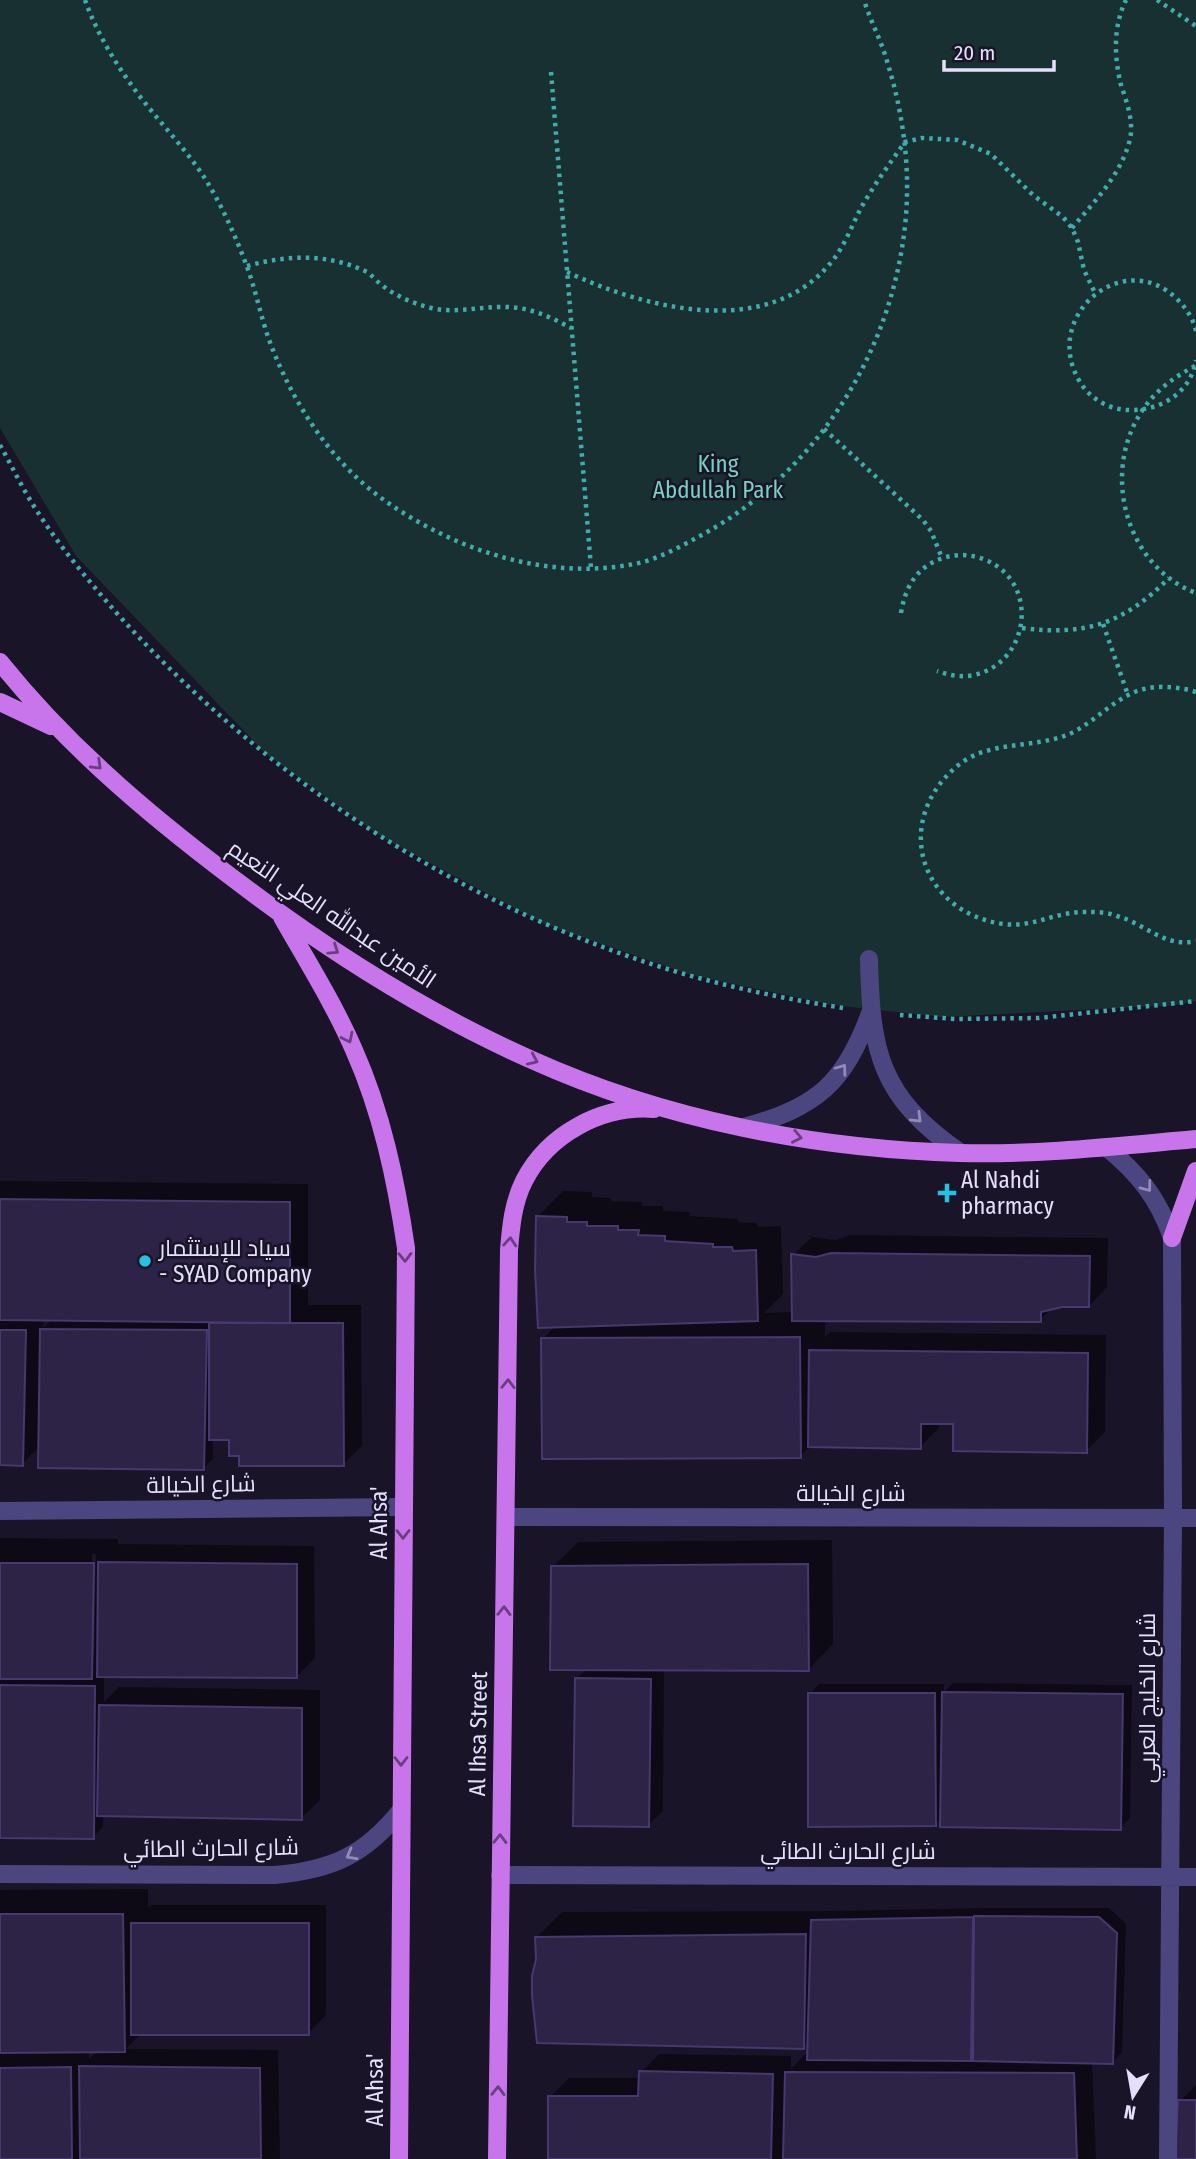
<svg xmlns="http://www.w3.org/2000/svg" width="1196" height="2159" font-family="'Fira Sans Condensed',Cairo,sans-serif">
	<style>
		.green { fill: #183031 }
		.shadow { fill: #0007; fill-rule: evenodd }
		.building { fill: #2d2346; stroke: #47386f; stroke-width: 2 }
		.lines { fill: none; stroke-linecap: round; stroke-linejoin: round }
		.path { stroke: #42abac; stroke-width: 4.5; stroke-dasharray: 3.5 5; stroke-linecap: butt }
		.minor { stroke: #4c4680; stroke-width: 18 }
		.major { stroke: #c875ec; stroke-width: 18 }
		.oneway { stroke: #684080 }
		.oneway2 { stroke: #908bb7 }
		.poi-dot { fill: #26c0e0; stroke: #191428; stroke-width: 2.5 }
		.labels { text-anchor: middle; stroke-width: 5; stroke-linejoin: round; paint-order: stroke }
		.park-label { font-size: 23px; fill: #74d2c1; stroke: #191428 }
		.street-label { font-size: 23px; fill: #e4dffb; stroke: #191428 }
		.poi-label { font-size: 23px; fill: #e4dffb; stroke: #191428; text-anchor: start }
	</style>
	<rect width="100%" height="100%" fill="#191428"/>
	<path class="green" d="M0 0H1196V1001L1178 1005 942 1017 832 1005 691 975 544 924 383 838 267 755 76 556 0 428Z"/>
	<path class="shadow" d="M0 1181 308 1184V1305H361L362 1446 343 1464 241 1455 231 1438H213V1459L203 1468 40 1446 22 1464 0 1463ZM44 1319H52L43 1328Z
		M563 1191 592 1192V1197L611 1198V1201L642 1202V1206H663V1211L690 1212 689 1216 738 1219V1222L757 1223 758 1227 781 1226 783 1294 764 1313 793 1312V1255L812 1237 836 1240 850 1235 1108 1238 1107 1287 1089 1306 1062 1305 1052 1308 1040 1320 825 1319V1337L830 1332 1106 1335 1105 1432 1086 1451 955 1422H939V1428L920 1447 811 1446 800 1456 543 1339 556 1325 538 1216Z
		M0 1538 118 1539V1544L314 1546 315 1658 296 1677 104 1675V1702L119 1687 320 1690V1800L301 1818 103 1815V1827L93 1837 0 1836ZM92 1554H96L94 1655H91Z
		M832 1540 833 1644 808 1670 664 1669 663 1811 648 1825 576 1679 587 1669 553 1567 578 1542Z
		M953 1683 1132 1685 1130 1818 1120 1828 942 1818 935 1825 810 1694 819 1684H944V1692Z
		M148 1889V1908L151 1905H326V2015L308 2034H141L126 2049 278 2050 280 2159H0V1890ZM89 2051H97L89 2059Z
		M985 1908H1109L1126 1924 1122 2052 1113 2062 1092 2061 1096 2159H550V2097L569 2078H640L641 2072 659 2054 791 2056V2069L805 2054H809V2041L803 2047 538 1960 537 1937 562 1912 831 1911Z
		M1196 2085V2159L1180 2101Z"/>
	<path class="building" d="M0 1199 290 1202V1323L0 1320Z
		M536 1216 567 1217V1222H587V1226H618V1230H639L638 1235 665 1236V1241L713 1244V1247H732L733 1251 756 1250 758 1321 538 1328 535 1269Z
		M831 1253 1090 1256 1089 1307H1062L1041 1312V1322L792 1321 791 1254 816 1257Z
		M209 1323H343L344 1466H239V1456H229V1440H209Z
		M40 1329 207 1330 204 1470 38 1468Z
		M0 1330H26L23 1466 0 1465Z
		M800 1337 801 1458 542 1459 541 1338Z
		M809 1350 1088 1353 1087 1453 953 1451V1424H921V1449L808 1447Z
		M98 1562 297 1564V1678L97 1677Z
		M0 1563H94L92 1679H0Z
		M808 1564 809 1671 550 1670 551 1566Z
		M575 1678 651 1679 649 1827 573 1826Z
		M0 1685 95 1686 94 1839 0 1838Z
		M942 1692 1123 1694 1121 1830 940 1827Z
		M808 1693H935L936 1826 808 1827Z
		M99 1705 302 1708V1820L97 1816Z
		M0 1914H123L125 2052 0 2053Z
		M974 1916 1099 1917 1117 1933 1113 2064 973 2061Z
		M973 1917 971 2061 807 2060 811 1920Z
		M131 1923H309V2035H131Z
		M806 1934 804 2049 537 2043 532 1996V1976L536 1959 535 1937Z
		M79 2066 260 2068 261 2159H80Z
		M71 2067 72 2159H0V2068Z
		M639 2071 773 2074 771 2159H548V2096H638Z
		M785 2072 1074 2073 1077 2159H783Z
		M1178 2100H1196V2159H1175Z"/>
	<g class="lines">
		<path class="path" d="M85 0C97 34 117 66 138 94 160 123 186 149 206 180 222 206 235 235 246 264 256 290 261 319 271 345 294 405 332 463 384 500 454 550 547 581 634 564 656 560 678 548 698 537 811 477 888 361 904 234 912 175 904 114 886 58 880 38 870 20 864 0
			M1157 0 1196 26
			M551 72 591 568
			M1072 228C1094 202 1119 177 1129 143 1135 124 1127 103 1121 85 1114 57 1113 26 1126 0
			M247 266C287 255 328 253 367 272 373 276 377 282 383 286 399 298 417 305 436 309 460 313 482 306 506 307 529 307 551 317 571 328
			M567 272C646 309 770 341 833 260 845 245 852 225 861 208 874 185 890 163 905 142L922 138 957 140 991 154 1033 195 1063 217 1072 228 1078 242 1084 270 1095 293
			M1196 331C1193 318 1186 308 1177 299 1123 246 1040 317 1080 382 1090 399 1110 410 1129 410 1160 411 1191 393 1196 360
			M1195 366C1174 377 1155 391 1142 411 1101 472 1125 566 1196 593
			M824 429 923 520 931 531 942 558
			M0 445C13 468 24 492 39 514 61 548 88 580 114 610 250 763 429 886 622 954 694 980 768 996 843 1008
			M901 613C905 588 916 568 940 559 956 553 973 554 988 561 1040 585 1029 663 974 675 961 678 949 675 937 671
			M1103 624 1128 695
			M1022 628C1086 636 1123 624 1169 578
			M1196 692C1180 687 1160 685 1144 689 1115 696 1094 724 1067 735 1030 749 987 740 956 767 892 822 920 912 1003 924 1034 928 1056 911 1086 912 1096 912 1107 912 1117 916 1146 924 1164 948 1196 941
			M900 1015 955 1019 1039 1018 1196 1001"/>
		<path class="minor" d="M869 959C871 1053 880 1097 961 1153
			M744 1127C816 1108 845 1083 870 1013
			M1106 1147C1138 1173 1159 1199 1172 1238L1173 1518 1168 2159
			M0 1511 403 1507
			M506 1517 1196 1518
			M0 1874 275 1875C332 1870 365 1855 401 1810
			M500 1875 1196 1877"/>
		<path class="major" d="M0 662C72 752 161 825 254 894 341 959 433 1016 532 1060 665 1120 815 1149 960 1153 1039 1155 1117 1146 1196 1139
			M0 702 51 726
			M282 917C307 961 334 1004 354 1050 382 1113 396 1180 406 1248L399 2159
			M1172 1238 1196 1171
			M497 2159 509 1250C511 1226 513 1203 524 1181 548 1134 602 1105 654 1109"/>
	</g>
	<defs><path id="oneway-chevron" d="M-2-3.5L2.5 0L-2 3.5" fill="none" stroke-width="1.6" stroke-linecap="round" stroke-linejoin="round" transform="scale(1.75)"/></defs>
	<g class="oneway">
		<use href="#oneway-chevron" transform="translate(97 765) rotate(44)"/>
		<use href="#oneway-chevron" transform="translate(334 950) rotate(34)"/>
		<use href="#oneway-chevron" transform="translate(348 1038) rotate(64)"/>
		<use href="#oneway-chevron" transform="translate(533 1060) rotate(24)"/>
		<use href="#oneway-chevron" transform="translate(797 1137) rotate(11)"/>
		<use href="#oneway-chevron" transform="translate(510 1242) rotate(-86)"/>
		<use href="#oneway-chevron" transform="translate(405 1257) rotate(89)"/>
		<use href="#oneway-chevron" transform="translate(508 1384) rotate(-89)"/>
		<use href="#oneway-chevron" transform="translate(403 1534) rotate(90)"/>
		<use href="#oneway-chevron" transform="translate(504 1611) rotate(-89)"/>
		<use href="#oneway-chevron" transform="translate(401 1761) rotate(90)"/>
		<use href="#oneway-chevron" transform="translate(500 1839) rotate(-89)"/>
		<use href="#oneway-chevron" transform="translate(498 2091) rotate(-89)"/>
	</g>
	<g class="oneway2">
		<use href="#oneway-chevron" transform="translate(842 1069) rotate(-54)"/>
		<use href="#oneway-chevron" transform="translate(917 1118) rotate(45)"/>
		<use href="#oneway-chevron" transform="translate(1147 1187) rotate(53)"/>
		<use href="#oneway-chevron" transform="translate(351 1855) rotate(151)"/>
	</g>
	<g class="poi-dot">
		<path d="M943.5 1182.5h7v7h7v7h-7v7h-7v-7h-7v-7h7z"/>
		<circle cx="145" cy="1261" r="7"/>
	</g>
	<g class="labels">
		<g class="park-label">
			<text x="718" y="472">King<tspan x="718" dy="26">Abdullah Park</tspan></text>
		</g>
		<g class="street-label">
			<text transform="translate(332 914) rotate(34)" y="8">الأمين عبدالله العلي النعيم</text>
			<text transform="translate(201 1484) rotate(-1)" y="8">شارع الخيالة</text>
			<text x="851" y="1501">شارع الخيالة</text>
			<text transform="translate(379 1523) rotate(-90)" y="8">Al Ahsa'</text>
			<text transform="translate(1147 1698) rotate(-90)" y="8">شارع الخليج العربي</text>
			<text transform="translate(478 1734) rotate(-89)" y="8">Al Ihsa Street</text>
			<text transform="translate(211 1848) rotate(-1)" y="8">شارع الحارث الطائي</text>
			<text x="848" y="1859">شارع الحارث الطائي</text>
			<text transform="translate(375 2090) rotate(-90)" y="8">Al Ahsa'</text>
		</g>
		<g class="poi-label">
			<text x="961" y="1188">Al Nahdi<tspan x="961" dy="26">pharmacy</tspan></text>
			<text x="159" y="1256">سياد للإستثمار<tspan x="159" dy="26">- SYAD Company</tspan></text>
		</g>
	</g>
	<g transform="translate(1133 2096) rotate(191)" stroke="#191428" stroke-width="5" paint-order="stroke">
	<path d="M0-5L12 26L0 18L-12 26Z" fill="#e4dffb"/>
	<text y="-10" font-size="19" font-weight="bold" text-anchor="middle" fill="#e4dffb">N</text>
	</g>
	<path d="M944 60v10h110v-10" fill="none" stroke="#e4dffb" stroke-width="3.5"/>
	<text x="954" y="60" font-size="21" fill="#e4dffb" stroke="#191428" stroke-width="5" paint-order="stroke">20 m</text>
</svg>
